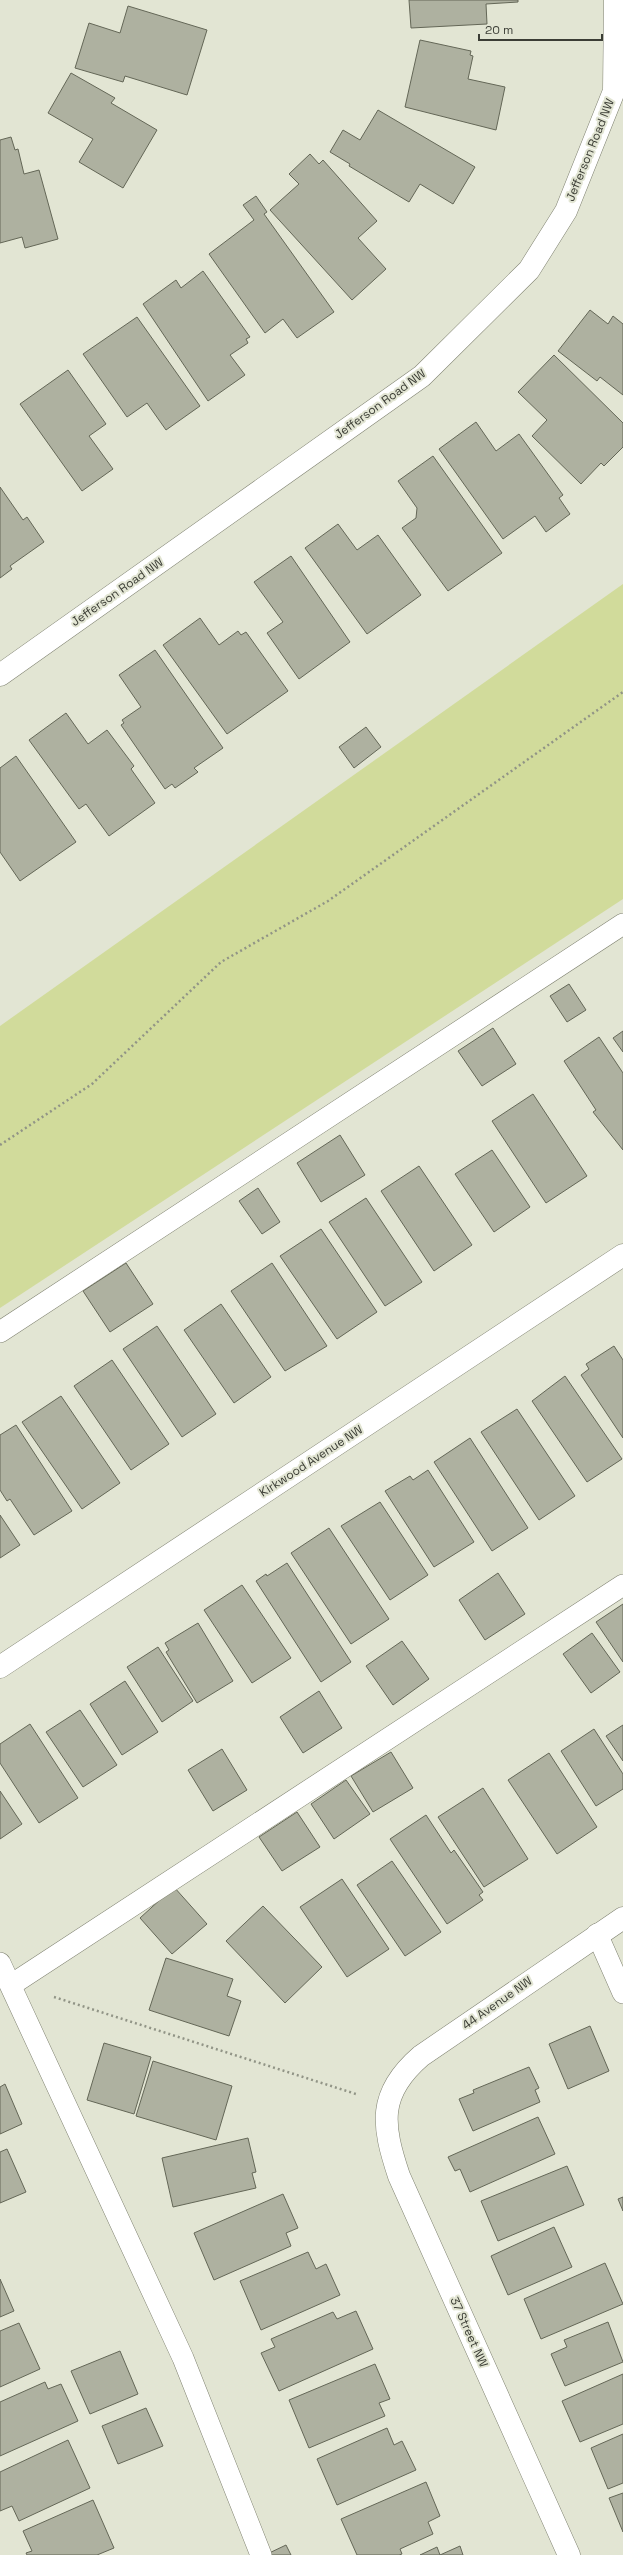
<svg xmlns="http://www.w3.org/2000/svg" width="623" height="2555" font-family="'Space Grotesk',sans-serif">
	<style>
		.green { fill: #d1db9b }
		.building { fill: #aeb1a0; stroke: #646757 }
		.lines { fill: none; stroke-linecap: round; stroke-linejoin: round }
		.service-casing { stroke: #808372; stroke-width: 22 }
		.minor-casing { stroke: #808372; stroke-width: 23 }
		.path { stroke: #919486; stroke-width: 2.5; stroke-dasharray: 2 3; stroke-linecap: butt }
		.service { stroke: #fff; stroke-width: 21 }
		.minor { stroke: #fff; stroke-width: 22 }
		.labels { text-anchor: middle; stroke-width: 4; stroke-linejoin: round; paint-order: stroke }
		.street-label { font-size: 12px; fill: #3b3d35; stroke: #e2e5d3 }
	</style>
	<rect width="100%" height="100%" fill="#e2e5d3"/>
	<path class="green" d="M623 584V899L0 1308V1026Z"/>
	<path class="building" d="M409 0H518V2L486 4 487 24 411 28Z
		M128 6 207 30 187 95 125 76 123 82 75 68 89 23 120 33Z
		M420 40 471 51 470 55 473 56 468 79 505 87 496 130 405 107Z
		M71 73 115 98 111 103 157 130 123 188 79 162 93 139 48 113Z
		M378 110 475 167 453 204 420 184 409 202 349 166 350 164 330 152 343 130 360 140Z
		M11 137 15 150 18 149 24 174 39 170 58 239 25 248 22 237 0 243V140Z
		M310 154 319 164 323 160 377 221 358 238 386 269 352 300 270 210 299 184 289 174Z
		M256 196 267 212 264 214 334 312 297 338 283 319 265 333 209 254 254 220 243 205Z
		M203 271 250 337 246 339 248 343 230 355 245 375 208 401 143 304 176 280 181 288Z
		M590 310 608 324 613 316 623 324V395L600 377 597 381 558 351Z
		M137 317 200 406 166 430 147 403 127 417 83 354Z
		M554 355 623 423V447L604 466 601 463 581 484 532 436 547 420 518 392Z
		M68 370 106 424 89 436 113 469 82 491 20 404Z
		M476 422 496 451 519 434 563 495 559 498 570 514 546 532 535 516 503 539 439 449Z
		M433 456 502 553 448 591 402 528 416 518 417 508 398 481Z
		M0 487 23 520 27 517 44 542 10 566 12 569 0 578Z
		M338 524 357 550 378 535 421 595 367 634 305 548Z
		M291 556 350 642 299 679 267 633 283 622 254 582Z
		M200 618 219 645 238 631 241 635 246 632 288 691 227 734 163 645Z
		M155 650 223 748 194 768 198 772 175 788 172 784 165 789 121 725 124 723 122 720 141 707 119 675Z
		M66 713 88 744 107 730 134 766 131 769 155 803 109 836 86 804 79 809 29 740Z
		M366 727 381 747 354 768 339 747Z
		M16 756 76 842 20 881 0 852V768Z
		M569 984 586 1010 567 1022 550 996Z
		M493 1028 516 1064 482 1086 458 1051Z
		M623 1031V1052L613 1038Z
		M599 1037 623 1073V1150L593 1112 596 1110 564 1061Z
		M533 1094 587 1176 546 1203 492 1121Z
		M340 1135 365 1175 321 1202 297 1163Z
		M492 1150 530 1207 494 1232 455 1174Z
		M419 1166 472 1245 434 1271 381 1191Z
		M258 1188 280 1222 262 1234 239 1201Z
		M366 1198 422 1282 385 1306 329 1222Z
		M321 1229 377 1312 337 1339 280 1256Z
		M126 1263 153 1304 110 1332 83 1291Z
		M272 1263 327 1346 285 1371 231 1291Z
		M221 1304 271 1377 234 1403 184 1330Z
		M157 1326 216 1414 182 1437 123 1349Z
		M614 1346 623 1360V1438L581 1375 589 1369 586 1364Z
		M112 1360 169 1444 131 1470 74 1386Z
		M565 1376 622 1459 587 1482 532 1401Z
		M61 1396 120 1483 82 1509 22 1422Z
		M517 1409 575 1496 539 1520 481 1432Z
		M16 1425 72 1511 34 1535 10 1499 7 1501 0 1490V1435Z
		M470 1438 528 1528 492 1551 434 1462Z
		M428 1470 474 1542 434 1567 385 1491 410 1476 413 1480Z
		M380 1502 428 1575 390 1600 341 1526Z
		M0 1515 20 1545 0 1558Z
		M329 1528 389 1619 351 1644 291 1553Z
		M287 1563 351 1662 321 1682 256 1581 266 1574 267 1576Z
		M498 1573 525 1614 485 1640 459 1600Z
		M242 1585 291 1658 252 1683 204 1610Z
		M623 1604V1662L596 1622Z
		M198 1623 233 1681 197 1703 166 1652 169 1650 165 1643Z
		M592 1633 620 1672 591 1693 563 1654Z
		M402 1641 429 1679 393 1705 366 1666Z
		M158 1647 193 1701 162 1722 127 1667Z
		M125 1681 158 1732 122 1755 90 1704Z
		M319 1691 342 1728 303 1753 280 1717Z
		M80 1710 117 1765 83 1787 46 1732Z
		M30 1724 78 1798 39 1823 0 1763V1744Z
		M623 1725V1761L606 1736Z
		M594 1729 623 1774V1789L596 1806 561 1751Z
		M222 1749 247 1790 213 1811 188 1770Z
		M391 1752 413 1788 373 1812 351 1776Z
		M549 1753 597 1827 557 1854 508 1780Z
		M346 1780 370 1814 334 1839 311 1804Z
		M483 1788 528 1859 484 1887 438 1817Z
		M0 1791 22 1824 0 1839Z
		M297 1812 320 1847 282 1871 259 1837Z
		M426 1815 451 1853 454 1850 483 1892 479 1895 483 1900 447 1924 390 1839Z
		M392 1861 441 1932 405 1956 357 1885Z
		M342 1879 389 1949 347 1977 300 1907Z
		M174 1887 207 1924 172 1954 140 1918Z
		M263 1906 322 1967 285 2003 226 1941Z
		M166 1958 233 1979 227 1996 241 2001 229 2036 149 2010Z
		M590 2026 609 2071 568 2089 549 2044Z
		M104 2043 151 2057 134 2114 87 2100Z
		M153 2061 232 2086 216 2140 136 2116Z
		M529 2067 539 2088 535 2090 540 2102 473 2131 459 2099 474 2093 473 2090Z
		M5 2084 22 2124 0 2134V2087Z
		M538 2117 555 2154 470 2192 460 2169 455 2171 448 2157Z
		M248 2138 256 2172 252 2173 256 2188 173 2207 162 2158Z
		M7 2149 26 2192 0 2203V2152Z
		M567 2166 584 2205 498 2241 481 2201Z
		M283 2194 298 2228 286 2233 291 2246 214 2280 194 2233Z
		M623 2197V2211L618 2199Z
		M554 2227 572 2267 508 2295 491 2256Z
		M308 2252 316 2269 326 2264 340 2295 261 2330 240 2281Z
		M605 2263 623 2304 541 2339 524 2299Z
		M0 2279 14 2311 0 2317Z
		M356 2311 373 2349 279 2391 261 2353 275 2347 271 2339 333 2312 337 2319Z
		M608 2322 623 2362 565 2386 551 2354 567 2347 564 2340Z
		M19 2323 40 2369 0 2387V2331Z
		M120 2351 138 2394 90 2414 71 2371Z
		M375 2364 390 2399 379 2403 385 2416 309 2448 289 2400Z
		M623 2374V2424L580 2442 562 2401Z
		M45 2382 48 2389 61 2384 78 2421 0 2456V2402Z
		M146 2408 163 2446 118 2464 102 2426Z
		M387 2428 394 2445 402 2441 416 2470 337 2505 317 2459Z
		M623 2434V2483L608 2489 591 2448Z
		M68 2440 90 2488 19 2521 12 2506 0 2511V2472Z
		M426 2482 440 2516 428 2522 433 2534 400 2549 402 2554 399 2555H357L341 2519Z
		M623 2493V2532L609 2498Z
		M93 2500 114 2548 97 2555H27L26 2553 32 2551 23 2531Z
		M286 2545 291 2555H265Z
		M460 2546 463 2555H420L437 2547 440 2555Z"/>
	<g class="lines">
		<g class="service-casing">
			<path id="service" d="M0 1332 623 924
				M597 1934 623 1993
				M0 1963 183 2358 261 2555
				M11 1985 623 1585"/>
		</g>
		<g class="minor-casing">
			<path id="minor" d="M0 675 422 376 529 270 566 211 614 91 615 0
				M0 1667 623 1255
				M569 2555 399 2176C382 2125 377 2094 421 2056L623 1918"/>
		</g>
		<path class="path" d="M0 1145 92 1084 221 962 328 901 623 692
			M54 1997 356 2094"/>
		<use href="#service" class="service"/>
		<use href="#minor" class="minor"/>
	</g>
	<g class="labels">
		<g class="street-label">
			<text transform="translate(590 150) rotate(-68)" y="4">Jefferson Road NW</text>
			<text transform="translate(380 404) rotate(-36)" y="4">Jefferson Road NW</text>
			<text transform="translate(117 592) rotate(-35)" y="4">Jefferson Road NW</text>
			<text transform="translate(311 1461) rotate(-33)" y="4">Kirkwood Avenue NW</text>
			<text transform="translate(497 2003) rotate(-35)" y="4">44 Avenue NW</text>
			<text transform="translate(469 2332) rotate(66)" y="4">37 Street NW</text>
		</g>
	</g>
	<path d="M479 34v6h123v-6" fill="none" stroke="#3b3d35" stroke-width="2"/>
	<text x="485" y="34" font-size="12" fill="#3b3d35" stroke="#e2e5d3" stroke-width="3" paint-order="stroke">20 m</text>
</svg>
